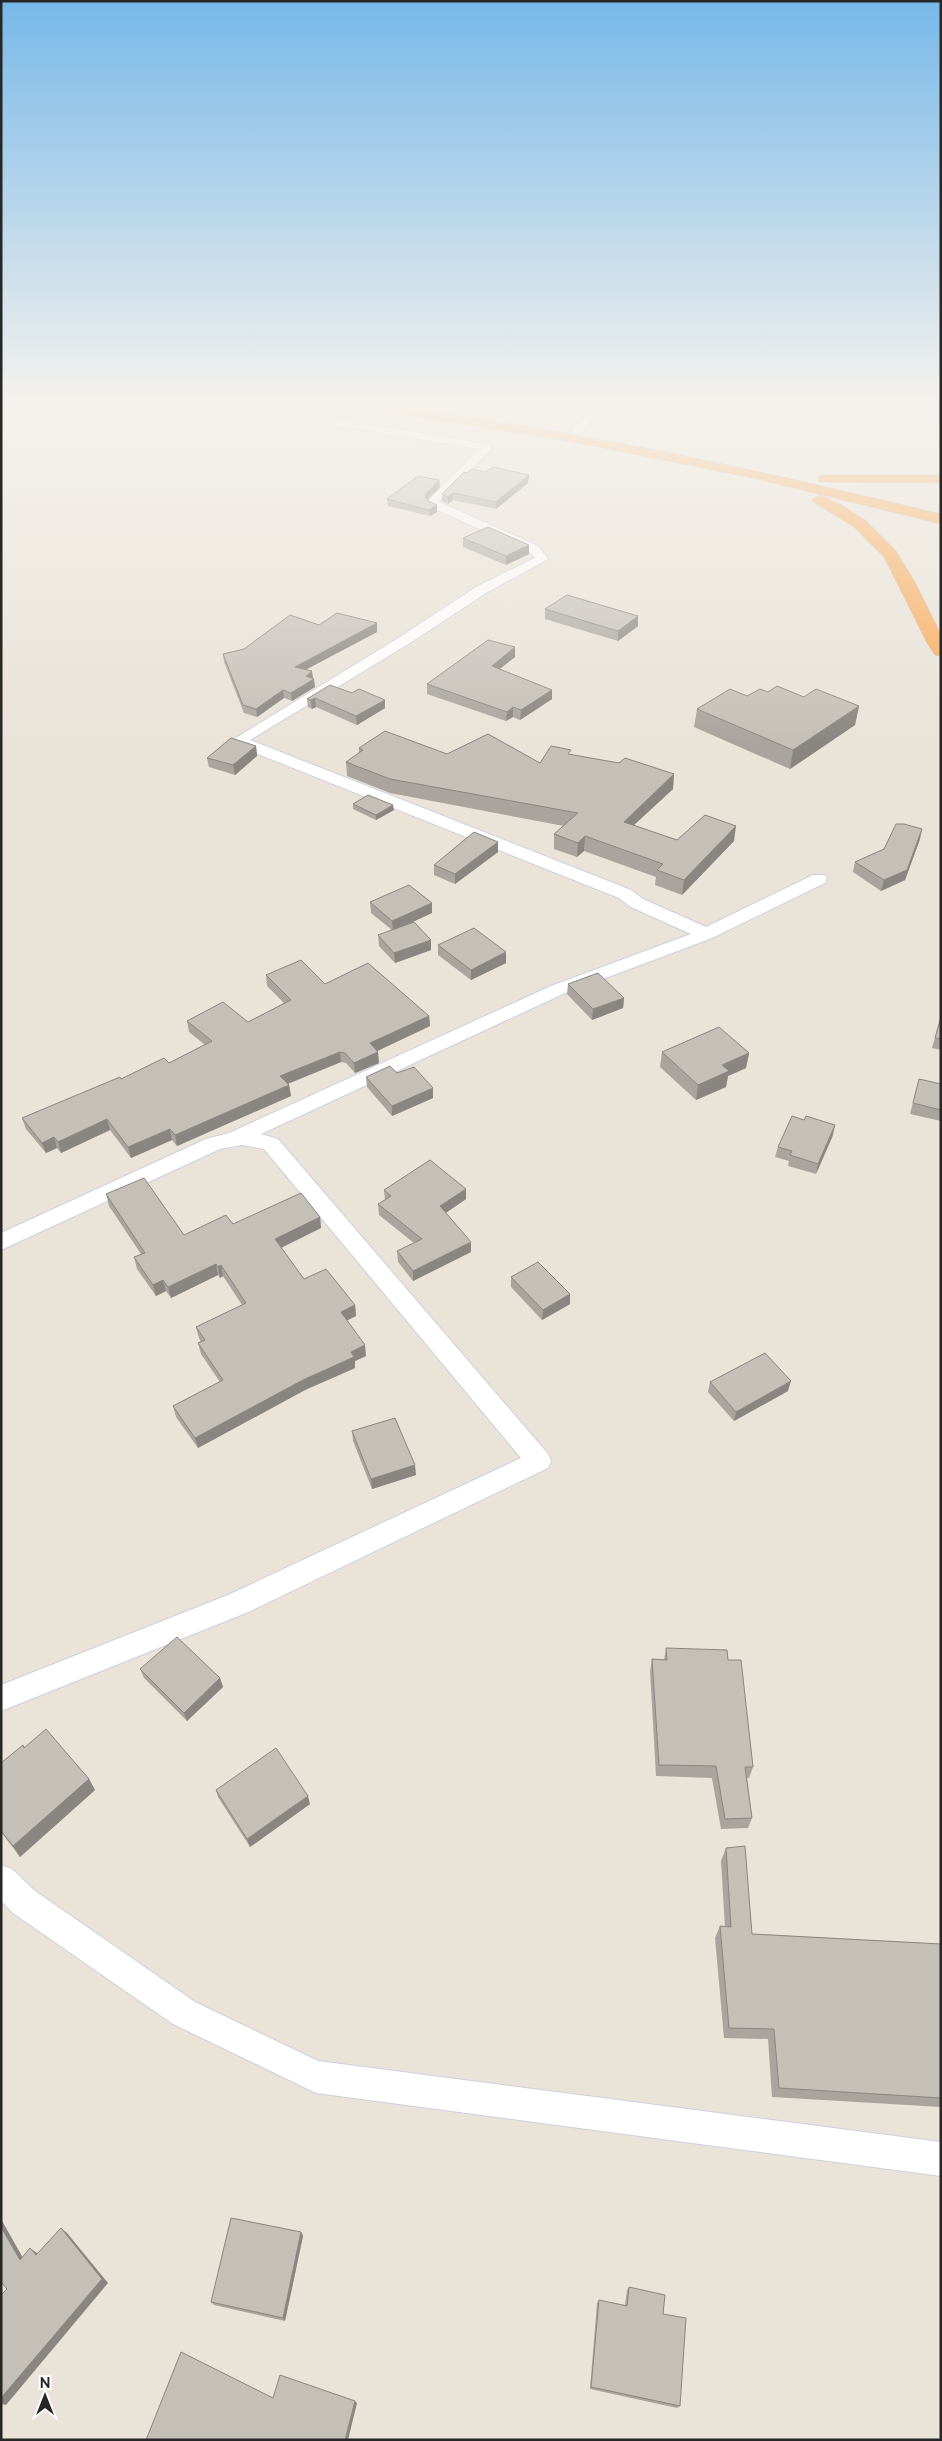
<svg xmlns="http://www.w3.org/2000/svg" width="942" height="2441" font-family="Raleway,sans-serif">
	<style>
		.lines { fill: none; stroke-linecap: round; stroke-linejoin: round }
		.street-casing { stroke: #ced0e0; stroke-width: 2 }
		.highway-casing { stroke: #c3c3c3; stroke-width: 1 }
		.street { fill: #fff; fill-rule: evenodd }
		.highway { fill: #f9a854; fill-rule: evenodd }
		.wall { fill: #a9a59e }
		.shaded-wall { fill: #898681 }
		.building { fill: #c4c0b8; stroke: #898681 }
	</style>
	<rect width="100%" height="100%" fill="#e9e3d8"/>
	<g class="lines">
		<g class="street-casing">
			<path id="street" d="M597 400H608L581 433H573V429Z
				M665 400H686L693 404 688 407Z
				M339 420 491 445V449L439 502 538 546 548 559 486 593 410 643 250 740 631 890 643 899 706 927 813 875H825L827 879 825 883 712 938 563 994 261 1134 278 1139 548 1454 551 1461 548 1468 246 1613 1 1711V1685L228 1595 521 1458 264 1149 242 1145 220 1149 1 1250V1233L206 1139 229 1133 551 986 691 934 631 907 619 898 233 744 231 741 400 637 476 587 535 558 530 552 429 506 427 502 429 500 479 449 335 425 334 423Z
				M1 1865 12 1869 35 1891 195 2002 318 2061 941 2142V2176L316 2093 173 2024 13 1913 1 1901Z"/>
		</g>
		<g class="highway-casing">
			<path id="highway" d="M326 400C383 400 441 413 498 422 647 445 794 479 941 514V524L753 478 563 440 332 404Z
				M825 475H941V483L820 482 818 479 820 476Z
				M820 495 840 504 865 520 896 551 915 582 941 635V656L935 655 927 643 884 557 854 527 815 503 812 500Z"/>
		</g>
		<use href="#street" class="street"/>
		<use href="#highway" class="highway"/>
	</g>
	<path class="wall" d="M874 400H901L899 407 874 405Z
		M439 480 440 487 427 499 437 512 430 516 388 506 387 499Z
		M528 483 496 509 453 500 448 504 442 501V494Z
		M463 538 529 554 506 565 463 547Z
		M545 609 638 616V626L618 641 545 619Z
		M319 625 377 632 306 669 313 678 315 687 292 701 284 698 257 717 244 713 224 662 223 654 244 649Z
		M515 647V657L499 669 552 690V699L520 720 513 717 506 721 427 694V684Z
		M768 692 804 697 859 706 855 725 790 769 694 727 697 709Z
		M352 693 385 700V708L357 725 316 707 312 709 308 707 307 699Z
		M256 746 257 756 235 775 209 767 207 758Z
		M359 748 447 754 540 763 570 755 674 774 673 789 634 825 677 840 734 841 682 895 655 885 656 877 584 851 577 857 554 849V834L564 826 390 793 347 776 346 762 359 753Z
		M353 804 394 810 376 820 353 809Z
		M920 839 905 880 881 891 853 872 855 862Z
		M498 842V852L455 884 434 875V865Z
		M370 902 432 903V913L403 926 431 950 395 963 379 946 378 935 392 930 371 913Z
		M438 945 506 952V963L471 980 438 955Z
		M266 975 325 984 429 1016 430 1026 377 1051 379 1063 355 1073 346 1063 341 1062 288 1084 289 1085 291 1096 177 1146 172 1140 131 1158 110 1130 61 1153 57 1148 46 1153 26 1129 22 1118 121 1079 169 1063 205 1045 189 1032 187 1021 248 1022 284 1003 267 986Z
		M568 984 624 998 623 1008 592 1020 567 994Z
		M941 1016V1050L932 1048Z
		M662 1052 749 1053 746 1068 728 1076 726 1087 696 1100 660 1067Z
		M397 1073 433 1098 392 1116 367 1087 366 1077Z
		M919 1079 941 1084V1121L910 1114Z
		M833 1135 816 1174 788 1166 789 1161 775 1157 778 1147Z
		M466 1189V1199L445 1213 471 1252 413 1281 398 1262 397 1251 414 1243 379 1215 378 1204 385 1200 384 1190Z
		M106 1194 184 1235 233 1224 320 1217 321 1228 281 1247 304 1279 355 1305 356 1316 347 1320 366 1356 355 1361V1368L305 1390 198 1448 176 1417 173 1406 220 1382 201 1354 198 1343 201 1342 199 1338 196 1327 242 1305 223 1276 220 1278 218 1275 171 1298 166 1291 156 1296 137 1269 134 1257 141 1254 109 1206Z
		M511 1277 570 1304 542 1320 511 1287Z
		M710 1382 788 1391 734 1421 708 1392Z
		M352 1431 416 1475 372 1489 353 1441Z
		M666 1648 728 1660 753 1767 749 1778H747L752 1818 748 1828 721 1829 712 1778 656 1776 650 1671 652 1659 664 1660Z
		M140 1669 220 1678 223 1687 187 1721 144 1678Z
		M24 1748 89 1779 95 1790 20 1857 1 1832V1763Z
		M216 1790 310 1804 250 1847 218 1797Z
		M726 1848 752 1934 941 1944V2107L772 2097 768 2039 724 2038 715 1938 720 1926 725 1927 721 1861Z
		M301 2232 303 2236 285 2321 214 2305 211 2302Z
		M629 2287 663 2314 680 2406 677 2408 590 2389 597 2303 599 2300 625 2305 627 2290Z"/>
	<path class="shaded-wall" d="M529 475 528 483 496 509V502Z
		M439 480 440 487 425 502V495Z
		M453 493V500L448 504V497Z
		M437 505V512L430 516 429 510Z
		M529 545V554L506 565V556Z
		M638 616V626L618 641V631Z
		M377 623V632L296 675 295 667Z
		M515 647V657L491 676 492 666Z
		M312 671 313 679H314L315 687 292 701 291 693Z
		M283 690 284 698 257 717 256 709Z
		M552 690V699L520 720 521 710Z
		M315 698 316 707 312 709 311 700Z
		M385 700V708L357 725 356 716Z
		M859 706 855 725 790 769 793 750Z
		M513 707V717L506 721 507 712Z
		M256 746 257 756 235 775 233 765Z
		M674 774 673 789 622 836 624 822Z
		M393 805 394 810 376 820V815Z
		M736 826 734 841 682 895 684 880Z
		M922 829 920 839 905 880 881 891 884 880Z
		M585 836 584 851 577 857 578 843Z
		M498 842V852L455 884V874Z
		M432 903V913L393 931 392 921Z
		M431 940V950L395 963 394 953Z
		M506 952V963L471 980V970Z
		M624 998 623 1008 592 1020 593 1009Z
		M429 1016 430 1026 371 1054 370 1043Z
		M340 1052 341 1062 282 1086 280 1076Z
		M378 1052 379 1063 355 1073 354 1063Z
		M749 1053 746 1068 728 1076 726 1087 696 1100 698 1085 722 1065Z
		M289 1085 291 1096 177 1146 175 1135Z
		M433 1088V1098L392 1116V1106Z
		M107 1119 110 1130 61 1153 58 1142Z
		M835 1125 833 1135 816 1174 818 1164Z
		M170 1129 172 1140 131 1158 128 1147Z
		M54 1137 57 1148 46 1153 42 1143Z
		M466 1189V1199L440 1217V1206Z
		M320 1217 321 1228 277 1250 275 1239Z
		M471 1242V1252L413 1281V1271Z
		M216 1264 218 1275 171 1298 168 1287Z
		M221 1265 223 1276 220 1278 218 1267Z
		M163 1280 166 1291 156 1296 153 1285Z
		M570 1294V1304L542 1320 543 1310Z
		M355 1305 356 1316 342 1323 341 1312Z
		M365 1345 366 1356 355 1361V1368L305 1390 198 1448 195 1438 351 1352Z
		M791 1381 788 1391 734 1421 736 1412Z
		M415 1465 416 1475 372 1489 371 1479Z
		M220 1678 223 1687 187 1721 184 1713Z
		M89 1779 95 1790 20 1857 13 1846Z
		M308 1796 310 1804 250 1847 247 1839Z
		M1 2219 27 2265 20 2260 1 2227Z
		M61 2228 67 2233 108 2283 6 2405 1 2404V2398Z
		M301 2232 303 2236 285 2321 283 2318Z
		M30 2248 37 2253 43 2260 36 2255Z
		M355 2401 357 2403 348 2440H345Z"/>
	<path class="building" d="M493 467 529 475 496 502 453 493 448 497 442 494 464 472 467 473 472 469 485 472Z
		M418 476 439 480 425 495 428 501 437 505 429 510 387 499Z
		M488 527 529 545 506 556 463 538Z
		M567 595 638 616 618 631 545 609Z
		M337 613 377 623 295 667 312 671 306 676 314 679 291 693 283 690 256 709 243 705 223 654 244 649 290 615 319 625Z
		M488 640 515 647 492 666 552 690 521 710 513 707 507 712 427 684Z
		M330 685 352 693 359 689 385 700 356 716 315 698 311 700 307 699Z
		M777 686 804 697 816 689 859 706 793 750 697 709 730 689 747 696 760 689 768 692Z
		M385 731 447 754 488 734 540 763 551 746 571 750 568 754 619 763 625 758 674 774 624 822 677 840 705 815 736 826 684 880 657 870 663 864 585 836 578 843 554 834 578 813 390 779 346 762 363 750 359 748Z
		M231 738 256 746 233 765 207 758Z
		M368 795 393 805 376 815 353 804Z
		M896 824H904L922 829 907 870 884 880 855 862 884 849Z
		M474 832 498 842 455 874 434 865Z
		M409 885 432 903 392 921 370 902Z
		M414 922 431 940 394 953 378 935Z
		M474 928 506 952 471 970 438 945Z
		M301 960 325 984 368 963 429 1016 370 1043 378 1052 354 1063 345 1053 340 1052 280 1076 289 1085 175 1135 170 1129 128 1147 107 1119 58 1142 54 1137 42 1143 22 1118 120 1077 121 1079 164 1058 169 1063 212 1041 187 1021 223 1002 248 1022 291 1000 266 975Z
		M598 973 624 998 593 1009 568 984Z
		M941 1017V1039L935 1038Z
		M719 1027 749 1053 722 1065 729 1071 698 1085 662 1052Z
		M390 1066 397 1073 414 1067 433 1088 392 1106 366 1077Z
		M919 1079 941 1084V1110L913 1103Z
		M792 1116 804 1120 806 1116 835 1125 818 1164 790 1155 792 1151 778 1147Z
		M430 1160 466 1189 440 1206 471 1242 413 1271 397 1251 422 1239 378 1204 391 1196 384 1190Z
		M144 1178 184 1235 226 1215 233 1224 301 1193 320 1217 275 1239 304 1279 326 1269 355 1305 341 1312 365 1345 351 1352 354 1357 303 1380 195 1438 173 1406 223 1380 198 1343 205 1340 196 1327 246 1303 221 1265 218 1267 216 1264 168 1287 163 1280 153 1285 134 1257 145 1253 106 1194Z
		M538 1262 570 1294 543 1310 511 1277Z
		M765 1353 791 1381 736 1412 710 1382Z
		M395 1418 415 1465 371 1479 352 1431Z
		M177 1637 220 1678 184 1713 140 1669Z
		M666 1648 727 1650 728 1660H741L753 1767H745L752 1818 725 1819 716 1766 659 1765 652 1659 667 1660Z
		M46 1729 89 1779 13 1846 1 1831V1817H2L1 1815V1763L23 1745 24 1748Z
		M276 1748 308 1796 247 1839 216 1790Z
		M745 1846 752 1934 941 1944V2098L779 2088 774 2029 729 2028 720 1926 731 1927 726 1848Z
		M231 2218 301 2232 283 2318 211 2302Z
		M1 2227 20 2260 30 2248 36 2255 61 2228 102 2279 1 2398V2295L7 2289 1 2282Z
		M629 2287 665 2295 663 2314 686 2318 680 2406 591 2387 599 2300 627 2306Z
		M181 2352 273 2398 280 2375 355 2401 345 2440H146Z"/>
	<linearGradient id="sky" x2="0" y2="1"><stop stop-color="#77b8e9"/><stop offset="0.54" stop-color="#f5f2ed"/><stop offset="1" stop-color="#f5f2ed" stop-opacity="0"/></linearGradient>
	<rect width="942" height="742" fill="url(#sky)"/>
	<rect width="942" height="2441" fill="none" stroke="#272727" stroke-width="5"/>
	<g transform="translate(45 2396)" stroke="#ffffff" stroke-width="4" paint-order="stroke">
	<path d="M0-4L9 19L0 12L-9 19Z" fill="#272727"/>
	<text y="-8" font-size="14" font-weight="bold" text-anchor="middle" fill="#272727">N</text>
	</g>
</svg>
